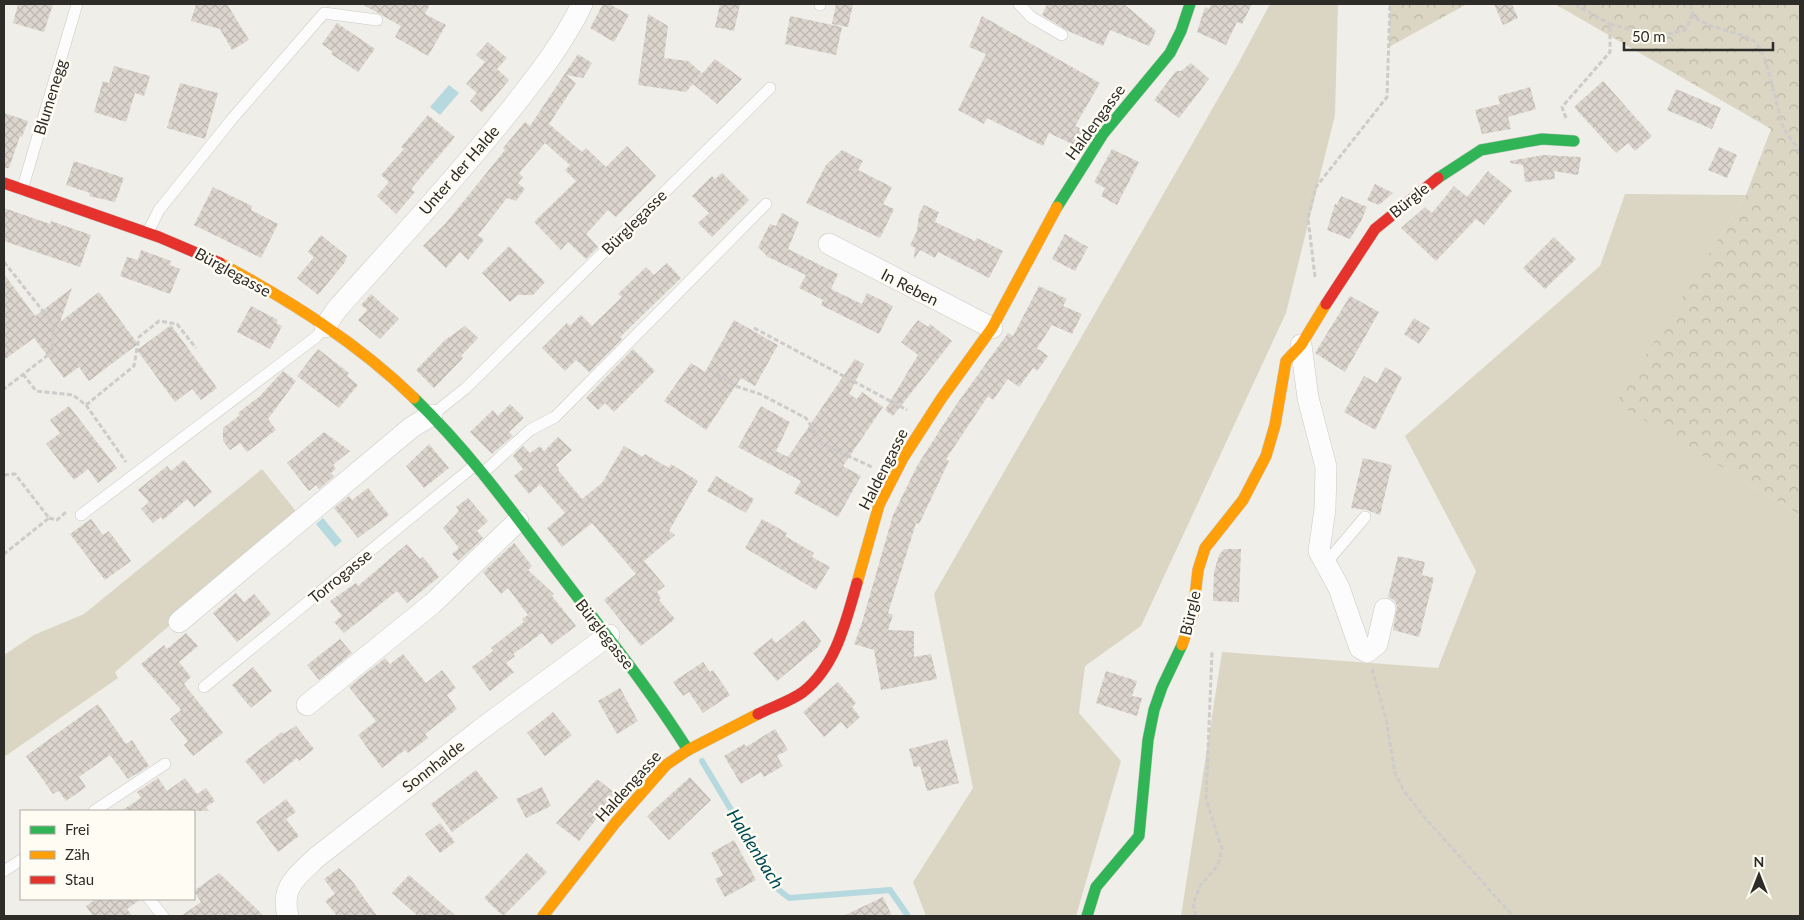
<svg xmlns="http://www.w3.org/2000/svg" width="1804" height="920" font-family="Lato,sans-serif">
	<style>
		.grass { fill: #dbd6c3 }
		.forest { fill: url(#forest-crowns) }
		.water { fill: #b6d9df }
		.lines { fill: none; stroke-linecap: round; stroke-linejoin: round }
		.stream { stroke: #b6d9df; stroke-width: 6 }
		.building { fill: url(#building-cross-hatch) }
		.lane-casing { stroke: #cac9c5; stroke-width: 12 }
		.street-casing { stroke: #cac9c5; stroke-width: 22 }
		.fast-casing { stroke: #cac9c5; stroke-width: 12 }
		.slow-casing { stroke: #cac9c5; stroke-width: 12 }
		.jam-casing { stroke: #cac9c5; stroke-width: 12 }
		.path { stroke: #cdcccb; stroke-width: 3; stroke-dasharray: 5 2.5; stroke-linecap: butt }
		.lane { stroke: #fdfcfc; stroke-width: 11 }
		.street { stroke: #fdfcfc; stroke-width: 21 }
		.fast { stroke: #30b455; stroke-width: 11 }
		.slow { stroke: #ff9f0a; stroke-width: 11 }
		.jam { stroke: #e5322d; stroke-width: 11 }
		.labels { text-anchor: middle; stroke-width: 5; stroke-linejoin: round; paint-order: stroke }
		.street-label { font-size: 16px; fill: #2d2c29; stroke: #fffdf3 }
		.water-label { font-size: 18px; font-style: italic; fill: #004c58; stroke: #fffdf3 }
	</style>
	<defs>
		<pattern id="forest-crowns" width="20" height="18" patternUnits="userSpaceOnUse" patternTransform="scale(1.25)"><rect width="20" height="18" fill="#dbd6c3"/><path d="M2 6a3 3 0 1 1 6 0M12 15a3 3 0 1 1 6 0" fill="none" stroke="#bcb8a8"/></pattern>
		<pattern id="building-cross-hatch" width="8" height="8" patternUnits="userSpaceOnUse" patternTransform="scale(1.25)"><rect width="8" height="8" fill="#dcd5ce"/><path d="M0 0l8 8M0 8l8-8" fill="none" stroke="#bdb7b1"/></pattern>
	</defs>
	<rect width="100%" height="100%" fill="#efeee8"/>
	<path class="grass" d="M1270 4H1338L1335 115 1286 313 1141 626 1085 666 1079 713 1121 761 1076 916H926L913 882 973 788 934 594 1238 64Z
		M1625 194 1746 195 1617 403 1800 515V916H1181L1222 652 1438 668 1476 571 1405 436 1600 266Z
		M262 469 299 515 115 672 118 678 4 757V655L34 635 84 614Z"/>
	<path class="forest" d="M1390 4H1467L1389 47Z
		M1555 4H1800V515L1616 403 1746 195 1771 129Z"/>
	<path class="water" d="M449 85 459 93 440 115 430 107Z
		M323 518 342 541 335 547 316 524Z"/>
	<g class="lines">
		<path class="stream" d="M702 761 779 890 789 898 890 890 908 916"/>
	</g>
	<path class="building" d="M18 4H53L44 32 13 23Z
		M196 4H227L249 40 232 50 220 29 191 21Z
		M362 4H430L425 14 446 25 428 56 395 37 401 26Z
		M603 4H609L629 15 614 42 590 28Z
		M720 4H740L734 31 715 27Z
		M836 4H853L848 27 832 24Z
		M1047 4H1124L1156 31 1149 46 1110 30 1103 46 1068 31 1042 15Z
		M1211 4H1252L1242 24 1237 22 1226 45 1197 32 1205 7 1209 9Z
		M1494 4H1512L1518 18 1503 25Z
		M648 14 668 26 664 58 688 61 702 73 686 92 638 85Z
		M790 16 842 27 836 55 785 44Z
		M982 16 1100 83 1075 126 1084 130 1076 146 1049 133 1043 146 987 118 984 124 958 110 986 54 969 47Z
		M337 23 375 49 358 72 331 54 333 52 322 44Z
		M488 42 507 58 497 69 509 80 482 112 470 101 477 93 466 84 485 62 476 55Z
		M578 54 592 63 583 78 566 75 576 83 549 124 582 152 586 148 606 167 627 146 656 176 616 217 608 210 586 234 598 247 586 259 568 242 561 250 534 222 576 181 565 170 570 165 545 143 519 173 523 177 518 183 525 189 516 201 507 198 478 235 484 240 468 260 460 252 446 268 423 246 446 223 505 150 503 148 525 122 530 126Z
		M715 59 742 79 717 104 693 84Z
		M1191 63 1209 79 1179 118 1154 100 1176 71H1181Z
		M114 66 150 76 144 96 135 93 126 122 94 112 103 81 109 83Z
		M1603 81 1652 136 1635 151 1628 143 1616 153 1574 107Z
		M180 83 218 93 205 139 167 128Z
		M1530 87 1536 109 1508 117 1511 129 1482 134 1475 110 1500 104 1498 96Z
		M1676 89 1721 108 1712 129 1667 110Z
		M4 113 28 121 22 137 20 136 9 168H4Z
		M428 115 455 137 411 189 415 192 396 214 377 196 389 182 381 175 404 149 401 147Z
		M1719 147 1737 155 1727 178 1708 170Z
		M1112 149 1139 162 1117 205 1101 196 1105 188 1094 182Z
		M842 150 863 161 858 170 892 187 883 204 894 209 880 238 806 203 826 165Z
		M1543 155 1581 157 1578 175 1554 171 1555 179 1525 182 1523 165 1510 163V161Z
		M74 161 124 178 115 202 89 196 90 193 66 185Z
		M1488 171 1512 191 1484 225 1476 219 1436 261 1401 228 1425 207 1432 213 1454 186 1467 197Z
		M722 173 749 200 712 237 698 223 709 213 692 196 712 176 715 179Z
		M1375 184 1393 193 1379 205 1367 200Z
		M213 187 252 206 251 210 278 224 261 258 194 225Z
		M1341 196 1367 207 1361 221 1350 239 1327 230 1335 204 1337 205Z
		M924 205 939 212 935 222 975 241 977 238 1003 251 989 278 938 252 935 258 920 250 914 259 915 248 910 245 917 231 919 214Z
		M4 208 50 224 51 221 91 235 80 267 4 241Z
		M782 213 799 222 788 249 838 274 831 289 862 304 867 293 893 306 879 334 821 305 823 300 799 288 806 275 768 257 758 247 770 224 776 226Z
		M1065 234 1088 247 1075 271 1052 259Z
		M321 235 347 256 345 262 318 295 297 278 314 257 308 252Z
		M1554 237 1576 259 1545 289 1523 268Z
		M509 246 545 282 533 295H518L510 302 482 273Z
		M141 250 171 261 170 265 180 269 170 294 120 276 127 257 138 260Z
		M667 263 681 278 620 337 622 339 589 372 576 360 565 371 542 348 567 323 570 326 581 315 592 326 622 297 618 294 646 267 654 275Z
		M4 274 35 316 72 288 60 322 99 292 138 344 89 381 79 367 64 378 34 338 4 360Z
		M1039 286 1067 299 1063 306 1082 314 1072 334 1052 325 1037 348 1048 356 1037 371 1033 368 1019 387 1008 379 993 400 988 396 946 459 949 461 919 524 916 523 888 613 893 615 888 630 914 631V657L931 654 937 679 881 690 874 650 854 644 861 626 893 515 917 466 954 408 1008 333 1013 336Z
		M371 294 399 319 380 339 358 320 367 310 361 305Z
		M1350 296 1379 312 1345 372 1315 353Z
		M251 306 278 320 276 323 282 326 270 349 237 332Z
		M1414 318 1430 328 1419 344 1404 334Z
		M734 320 778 345 755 386 741 378 706 430 664 401 691 363 705 372Z
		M918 320 928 327 930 324 952 341 893 416 885 410 918 355 901 342Z
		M171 325 217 388 201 400 192 389 175 402 137 350Z
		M465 326 478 338 461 356 463 358 434 388 416 370 445 340Z
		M318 349 349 373 347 376 358 385 339 408 297 376Z
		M633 349 655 371 614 412 605 403 598 410 586 398Z
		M855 359 864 364 849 394 857 399 862 392 883 407 843 466 861 476 838 517 794 493 801 481 738 447 761 406 790 422 776 451 788 457Z
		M1385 367 1402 377 1375 430 1344 412 1364 376 1377 383Z
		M283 371 296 381 268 419 276 430 247 452 240 443 230 450 223 441V428L240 415 238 413 260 396Z
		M510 404 524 418 509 432 513 436 492 454 470 432 493 410 498 416Z
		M69 406 117 468 98 483 88 469 74 480 46 444 60 433 50 420Z
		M324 432 350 451 333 465 336 469 331 473 334 476 319 489 316 485 309 491 287 463Z
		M558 437 572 450 556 465 559 469 558 470 582 499 602 483 624 446 643 457 645 454 669 468 671 464 698 481 669 531 675 535 644 561 665 586 657 592 661 598 659 600 675 619 641 646 604 600 636 574 592 523 562 547 547 528 565 513 540 484 529 494 514 476 523 469 513 456 523 446 530 453 540 446 544 451Z
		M429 444 449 468 424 488 406 466Z
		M1363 458 1392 465 1380 515 1367 510 1351 508Z
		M184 460 212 492 194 507 187 499 163 520 161 517 153 523 141 509 149 502 138 490 167 466 171 471Z
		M716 476 754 499 746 513 707 491Z
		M368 488 389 515 358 538 334 508 349 496 352 500Z
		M468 498 488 521 477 531 483 538 458 561 452 554 459 548 443 528 459 511 456 507Z
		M91 519 103 535 109 531 131 561 105 580 70 534Z
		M762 519 787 533 785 536 814 553 812 557 830 567 816 590 745 548Z
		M514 543 532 566 528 570 554 594 552 596 576 626 551 645 542 633 513 654 515 656 506 663 514 672 490 691 472 667 493 651 491 648 524 622 522 619 528 615 508 588 501 594 483 572Z
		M407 544 420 559 423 557 439 577 407 603 397 591 344 633 334 622 342 616 330 601 356 583 358 586Z
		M1224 549H1241L1239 602 1213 601 1214 572 1219 555Z
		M1398 556 1425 562 1422 575 1434 578 1419 637 1393 630 1397 606 1394 600 1388 597Z
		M236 593 244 602 254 594 271 614 237 642 213 613Z
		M804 620 821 641 818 647 777 681 753 653 772 638 776 643Z
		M186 633 198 646 179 662 191 677 184 684 223 733 193 756 184 745 188 741 170 719 181 710 141 664 164 645 167 649Z
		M340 639 352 653 319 680 307 665Z
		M403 654 426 683 442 670 456 688 447 695 457 709 425 734 428 738 408 753 405 750 382 768 358 735 376 721 349 687 385 658 390 664Z
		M703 662 710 672 713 670 730 695 703 713 689 692 683 696 673 682Z
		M253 667 272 691 251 708 232 685Z
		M1106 671 1137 681 1132 696 1142 698 1137 716 1096 703Z
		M838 682 856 703 852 707 860 717 847 729 841 722 824 737 803 712Z
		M620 688 638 721 617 734 598 701Z
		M98 704 126 744 132 740 149 766 128 779 110 755 79 777 86 787 66 801 59 791 53 794 26 756Z
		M553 712 572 735 545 756 527 733Z
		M296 726 314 749 299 761 297 758 264 784 245 761 282 732 283 734Z
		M775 729 788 750 777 756 783 766 764 777 761 772 741 784 724 756 744 744 746 747Z
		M947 739 959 783 927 791 920 766 914 767 909 749Z
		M476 770 498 798 452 832 431 804Z
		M690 777 711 800 669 840 647 816Z
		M158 778 167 791 185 778 197 794 206 788 215 801 206 807 209 811H121L141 798 137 792Z
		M597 779 616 794 579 841 556 823Z
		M542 787 551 806 526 818 516 799Z
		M286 799 296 812 286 819 299 836 278 852 256 822Z
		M440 823 455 842 440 853 425 834Z
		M734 840 756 880 725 897 715 879 723 875 711 853Z
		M527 853 547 872 503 916 484 898Z
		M339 868 352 881 377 916H337L325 901 335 894 324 879Z
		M219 873 264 916H181L201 902 194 891Z
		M409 875 456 916H418L392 893Z
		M883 897 892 916H843Z
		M96 899H141L127 909 132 916H93L86 906Z"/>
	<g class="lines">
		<g class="lane-casing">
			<path id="lane" d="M1019 4 1031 17 1062 35
				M820 5V4
				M22 190 77 4
				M148 232 159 210 232 119 324 13 377 20
				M432 415 466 388 770 88
				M482 474 530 430 555 417 766 204
				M81 515 316 337 325 327
				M1326 563 1365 517
				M204 687 475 465
				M94 811 165 764
				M4 871 21 860
				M149 899 163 916"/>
		</g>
		<g class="street-casing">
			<path id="street" d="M829 244 992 328
				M325 327 337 309C396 243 457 177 512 108 538 75 564 42 582 4
				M1301 345 1308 398 1326 467 1325 509 1319 551 1339 588 1360 648 1367 652 1377 644 1385 609
				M179 622 412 427 432 415
				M307 705 432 604 518 521
				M288 916C280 887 297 876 317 857L480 730 609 635"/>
		</g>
		<g class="fast-casing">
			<path id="fast" d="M1438 178 1481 150 1542 139 1574 141
				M1057 207 1103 134 1170 53 1181 31 1190 4
				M414 398C469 451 513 512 559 573 603 631 649 688 688 750
				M1087 916 1096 887 1139 836 1148 740 1154 710 1162 687 1182 645"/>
		</g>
		<g class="slow-casing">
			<path id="slow" d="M220 263C289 300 358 343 414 398
				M857 583 879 505 903 458 941 399 992 328 1057 207
				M1182 645 1193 614 1198 570 1205 548 1243 500 1266 456 1275 425 1286 361 1301 345 1326 304
				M543 916 616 822 666 765 688 750 758 714"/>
		</g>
		<g class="jam-casing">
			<path id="jam" d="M4 183 159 237 220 263
				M1326 304 1375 229 1438 178
				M758 714C772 707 791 701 803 692 836 666 846 621 857 583"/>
		</g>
		<path class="path" d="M1575 4 1610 24
			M1691 4C1687 29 1741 29 1755 42 1768 54 1776 107 1783 126 1787 135 1795 144 1800 152
			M1566 118 1562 107 1610 52V24L1657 37 1685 30 1693 15
			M4 262 54 325 52 352 4 389
			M1315 277 1308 218 1316 187 1387 97 1390 4
			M754 328 907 410
			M23 374 36 391 73 395 86 405 126 462
			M717 374 735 386 760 394 806 418 822 444 872 467
			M86 405 134 366 139 337 159 321 177 324 196 348
			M4 475 15 474 49 518 4 554
			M49 518 57 520 66 512
			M1372 669 1386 719 1395 773 1404 791 1426 819 1513 916
			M1196 916 1193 904 1200 886 1218 865 1222 849 1206 799 1212 652"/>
		<use href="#lane" class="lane"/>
		<use href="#street" class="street"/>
		<use href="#fast" class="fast"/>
		<use href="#slow" class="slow"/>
		<use href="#jam" class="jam"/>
	</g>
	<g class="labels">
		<g class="street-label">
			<text transform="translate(50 97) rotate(-73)" y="6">Blumenegg</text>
			<text transform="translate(1095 122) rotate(-54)" y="6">Haldengasse</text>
			<text transform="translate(459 170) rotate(-49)" y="6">Unter der Halde</text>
			<text transform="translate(1409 200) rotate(-39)" y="6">Bürgle</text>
			<text transform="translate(634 222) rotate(-45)" y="6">Bürglegasse</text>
			<text transform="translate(233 272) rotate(29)" y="6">Bürglegasse</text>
			<text transform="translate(910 287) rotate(27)" y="6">In Reben</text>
			<text transform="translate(883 469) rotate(-63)" y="6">Haldengasse</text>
			<text transform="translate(340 576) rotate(-39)" y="6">Torrogasse</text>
			<text transform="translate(1190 613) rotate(-77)" y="6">Bürgle</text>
			<text transform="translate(605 634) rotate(52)" y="6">Bürglegasse</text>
			<text transform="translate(433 766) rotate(-38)" y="6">Sonnhalde</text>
			<text transform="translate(628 786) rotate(-48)" y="6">Haldengasse</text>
		</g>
		<g class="water-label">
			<text transform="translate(755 849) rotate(58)" y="6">Haldenbach</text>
		</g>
	</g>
	<rect width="1804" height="920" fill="none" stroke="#2d2c29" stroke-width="10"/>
	<rect x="20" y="810" width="175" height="90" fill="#fffdf3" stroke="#aba9a2"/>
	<rect x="30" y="826" width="25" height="8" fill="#30b455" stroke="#aba9a2"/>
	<text x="65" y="835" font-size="15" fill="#2d2c29">Frei</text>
	<rect x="30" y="851" width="25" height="8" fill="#ff9f0a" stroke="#aba9a2"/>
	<text x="65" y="860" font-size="15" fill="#2d2c29">Zäh</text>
	<rect x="30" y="876" width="25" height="8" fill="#e5322d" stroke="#aba9a2"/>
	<text x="65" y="885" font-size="15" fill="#2d2c29">Stau</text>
	<g transform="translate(1759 875)" stroke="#fffdf3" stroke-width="4" paint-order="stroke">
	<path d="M0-4L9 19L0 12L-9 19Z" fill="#2d2c29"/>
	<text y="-8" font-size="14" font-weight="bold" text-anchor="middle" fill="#2d2c29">N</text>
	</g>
	<path d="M1624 42v8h149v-8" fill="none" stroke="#2d2c29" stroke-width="2.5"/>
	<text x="1632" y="42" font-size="15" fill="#2d2c29" stroke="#fffdf3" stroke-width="4" paint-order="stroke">50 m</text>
</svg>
